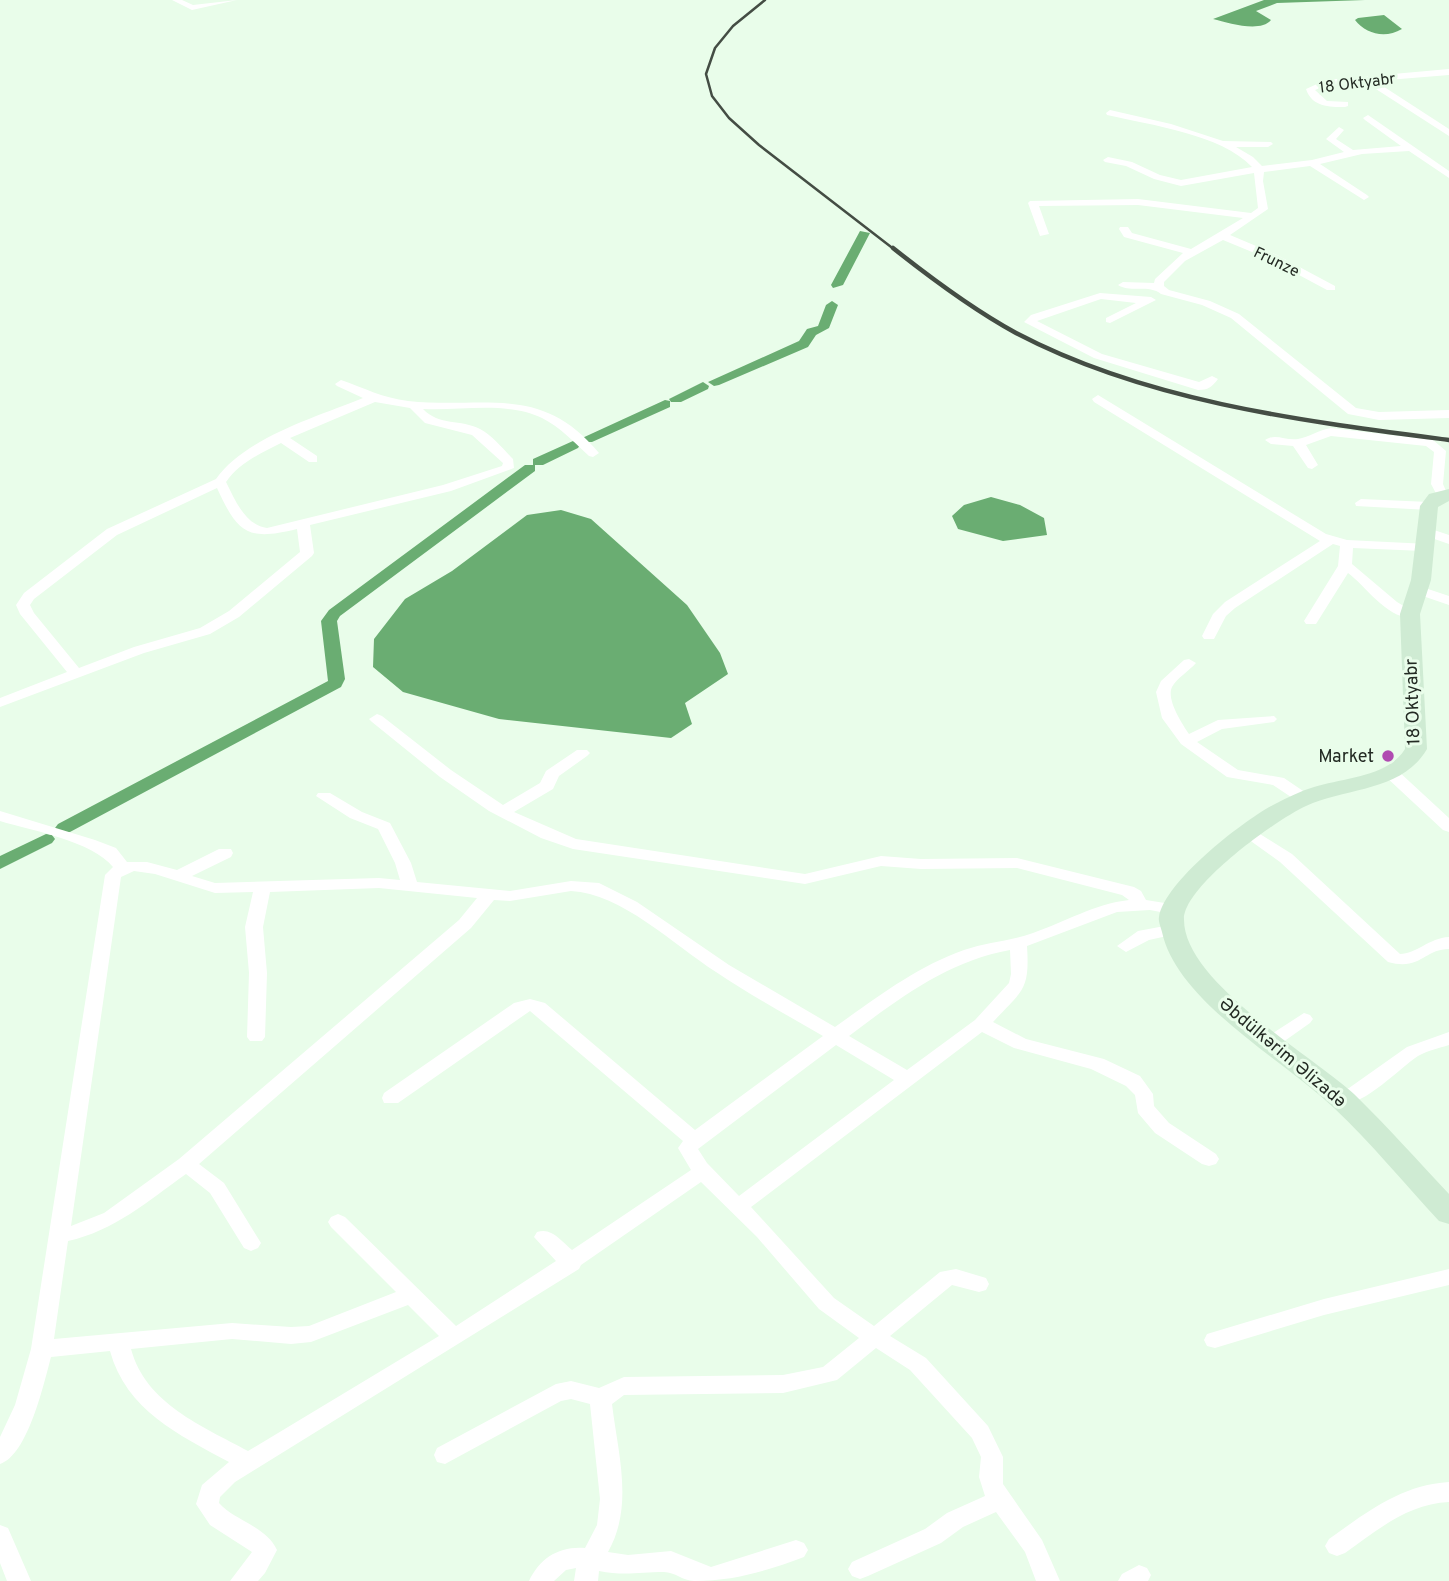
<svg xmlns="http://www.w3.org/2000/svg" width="1449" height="1581" font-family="Overpass,sans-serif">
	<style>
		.water { fill: #6aad72 }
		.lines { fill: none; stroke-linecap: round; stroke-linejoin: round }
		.canal { fill: #6aad72; fill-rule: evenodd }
		.street { fill: #fff; fill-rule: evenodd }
		.secondary { fill: #cfebd3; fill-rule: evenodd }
		.rail-far1 { stroke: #444d44; stroke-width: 2.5 }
		.rail { stroke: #444d44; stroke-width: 4.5 }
		.poi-dot { fill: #b04bb1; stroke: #e9fdea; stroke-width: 2.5 }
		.labels { text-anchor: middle; stroke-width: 6; stroke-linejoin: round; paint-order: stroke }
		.far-street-label { font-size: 16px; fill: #232a23; stroke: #e9fdea }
		.street-label { font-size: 18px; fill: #232a23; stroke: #e9fdea }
		.poi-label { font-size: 18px; fill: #232a23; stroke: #e9fdea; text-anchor: end }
	</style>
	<rect width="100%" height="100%" fill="#e9fdea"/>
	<path class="water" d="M1264 0H1365L1277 3 1256 11 1271 20C1260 33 1229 23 1213 19Z
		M1384 15 1402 29C1385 39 1366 34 1355 20L1358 18Z
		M991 497 1020 505 1044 518 1047 535 1003 541 958 529 952 516 964 505Z
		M561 510 591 519 687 605 720 653 728 674 685 703 692 724 671 738 499 719 403 692 373 667 374 639 405 599 452 571 527 515Z"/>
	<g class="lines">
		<path class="canal" d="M860 231 870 233 843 285 833 288 831 285Z
			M832 301 838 305 829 328 816 335 808 347 719 385 714 386 708 382 799 341 807 329 818 326 826 305Z
			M703 382 709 386 708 389 681 402H671L669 399Z
			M665 400 670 401V407L592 442H582L580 439Z
			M573 441 580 445 578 448 543 465H535V471L340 616 337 621 345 679 341 687 70 832H58L55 828 58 824 328 681 321 621 329 610 525 465H533V459Z
			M46 834 52 835 55 839 52 843 0 869V856Z"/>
		<path class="street" d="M172 0H182L193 5 237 0 192 10Z
			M1449 69V75L1375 81 1449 129V136L1365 82 1327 85 1315 90 1327 101 1348 102V106L1345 107C1329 107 1312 107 1306 89L1326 80Z
			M1110 110 1171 124 1223 141 1271 142 1273 144 1268 147H1236L1253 157 1262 166 1312 160 1344 152 1326 139 1339 127 1344 130 1336 139 1353 150 1401 146 1365 120 1363 118 1368 115 1449 171V178L1409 151 1362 154 1320 164 1367 195 1369 197 1364 200 1310 166 1264 172 1263 181 1268 209 1230 235 1277 255 1335 286V290H1327L1269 259 1223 240 1185 261 1164 282V286L1169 290 1210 301 1239 314 1356 408 1379 412 1449 410V418L1379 420 1348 414 1231 318 1202 305 1161 294C1149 284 1130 293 1118 285L1123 282 1154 283 1155 279 1183 253 1124 237 1119 229 1120 227H1128L1132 233 1191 249 1243 218 1138 205 1039 206 1049 234 1040 236 1028 203 1030 201 1138 199 1251 213 1258 208 1254 173 1181 186 1154 179 1126 166 1105 162 1103 160 1108 157 1132 162 1160 175 1181 180 1252 167C1221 134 1150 125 1107 115L1106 113Z
			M1100 293 1151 297 1156 300 1110 323 1106 322V318L1136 303 1101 299 1037 321 1102 354 1199 382 1212 376 1218 379C1212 387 1208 390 1198 390L1094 358 1024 322 1031 315Z
			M341 380C364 388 383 398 408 401 486 409 541 383 599 453L593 457 589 456C574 442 560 427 542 418 508 401 460 411 423 409 439 426 461 419 480 429 493 436 503 449 513 459L514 468 451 491 310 525 314 553 312 556 239 617 210 634 144 653 0 707V698L67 672 20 614 16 605 24 593 107 529 216 479C245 438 316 417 363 398L337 386 335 384ZM375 402 410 408 425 423 472 435 503 463 502 466 443 485 267 528C245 525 235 500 226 482 240 462 260 454 281 443L309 462H317V456L290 438ZM217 488C238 534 248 541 297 529L300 552 229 611 200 628 134 647 79 668 34 613 30 605 34 599 117 535Z
			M1098 395 1326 534 1347 540 1428 544 1430 547 1423 551 1353 548 1352 564 1397 602 1417 614 1415 617C1389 622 1366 586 1348 573L1316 624H1306L1304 621 1338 566 1340 546 1333 544 1235 608 1226 616 1214 639H1204L1202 636 1213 614 1225 602 1320 541 1094 402 1092 399Z
			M1331 428 1433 440 1446 451 1443 484 1449 498 1439 499 1431 484 1434 452 1426 446 1331 436 1306 445 1318 465 1312 469 1308 468 1293 446 1271 444 1265 440C1275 433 1286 441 1298 439 1309 437 1319 430 1331 428Z
			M1361 499 1429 502 1435 506 1429 510 1356 506 1355 503Z
			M1425 527 1449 535V544L1420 534 1418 531Z
			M1419 586 1449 596V605L1414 593 1412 590Z
			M1189 659 1196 663C1189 671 1177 678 1172 687 1166 699 1182 724 1189 734L1218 720 1274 716 1277 719 1274 722 1222 729 1197 742 1238 770 1284 778 1309 795 1311 798 1309 801H1297L1273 785 1227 777 1181 744 1162 718 1156 692 1161 681 1184 660Z
			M377 714 382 716 451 770 503 805 540 783 546 771 577 750H587L590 753 587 756 559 776 553 789 514 812 576 839 805 874 881 856 921 859 1017 858 1134 887 1141 891 1146 900 1177 905 1179 909 1171 914 1150 910 1117 912 1027 946C1030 992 1022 990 993 1022L1026 1039 1104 1059 1140 1076 1153 1094 1154 1106 1169 1123 1216 1154 1219 1159 1216 1164 1209 1166 1202 1164 1155 1133 1138 1113 1135 1095 1126 1086 1091 1069 1014 1048 982 1032 751 1207 834 1298 874 1326 940 1272 956 1269 986 1278 989 1284 986 1290 979 1292 952 1285 890 1336 926 1358 988 1426 1003 1457V1484L1042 1540 1060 1581H1036L1025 1552 996 1512 963 1527 941 1543 868 1576 860 1579 852 1576 848 1569 852 1562 925 1529 947 1513 985 1496 979 1477 981 1457 972 1438 910 1370 876 1348 837 1380 783 1393 624 1395 612 1404C618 1454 634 1506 608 1552L628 1555 671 1551 711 1567 796 1540 804 1543 808 1550 804 1557C766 1571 735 1581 694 1581 683 1581 675 1572 664 1572 640 1572 624 1576 599 1571L598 1581H574L576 1568 566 1570 554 1581H529C540 1558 559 1546 585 1548L597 1525 600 1499 590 1404 571 1399 561 1401 445 1464 437 1462 434 1455 437 1448 556 1384 571 1381 599 1388 624 1377 783 1375 823 1367 859 1338 819 1309 757 1237 701 1182 581 1265 579 1269 235 1482 220 1497 219 1503C235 1521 266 1526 277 1550L265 1573 258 1581H230L252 1552 210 1525 196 1504 202 1485 229 1462C179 1435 126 1410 110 1351L51 1357C44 1383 28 1455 0 1464V1437L15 1405 31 1349 105 875 113 867C92 841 33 831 0 821V811L95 840 116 848 127 862H147L177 870 219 849H231L233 853 231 857 192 876 215 883 379 878 400 880 395 863 378 829 350 818 316 796 318 793H330L362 812 390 823 411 863 417 882 510 891 571 881 599 883 637 902 729 965 835 1027C876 998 916 967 964 950 987 942 1011 941 1033 933 1065 922 1094 904 1129 900L1122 895 1017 868 921 869 881 866 805 884 573 849 541 838 489 811 440 777 372 722 369 719ZM134 871 155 874 215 893 253 892 245 927 249 973 247 1037 250 1041H262L265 1037 267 973 263 927 270 892 379 888 477 898 459 920 179 1159 104 1213 71 1226 121 877ZM571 891C621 893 674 945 716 972 750 995 787 1015 823 1036L695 1130 545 1003 530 999 514 1003 384 1093 382 1098 384 1103H398L530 1011 683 1141 678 1148 691 1170 572 1250C561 1241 552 1227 537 1232L534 1237 556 1261 456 1326 345 1217 338 1214 331 1217 328 1222 331 1227 396 1292 309 1326 291 1327 232 1323 54 1339 68 1241C114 1231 148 1201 186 1174L210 1193 244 1248 251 1251 258 1248 261 1243 224 1183 199 1164 471 928 494 900 510 901ZM1010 950 1011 974 1009 983 975 1020 907 1070 849 1036C898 999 948 961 1010 950ZM836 1045 894 1080 739 1196 707 1163 698 1149ZM408 1305 439 1336 248 1451C202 1426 146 1404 131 1349L232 1339 291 1344 311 1342Z
			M1391 768 1397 770 1449 818V832L1443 830 1385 776 1383 773 1385 770Z
			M1247 826 1292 854 1400 954C1416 954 1429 938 1449 937V949C1424 949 1421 971 1388 962L1280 862 1241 834 1239 831 1241 828Z
			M1170 925 1179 930 1176 934 1149 940 1126 952 1117 946 1138 931Z
			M1304 1013 1310 1015 1313 1019 1310 1023 1276 1047H1264L1261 1043 1264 1039Z
			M1449 1032V1045C1439 1048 1427 1051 1418 1056 1398 1069 1360 1111 1335 1104L1333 1099 1335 1094 1349 1088 1407 1047Z
			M1449 1269V1285L1324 1315 1215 1348 1207 1346 1204 1340 1207 1334 1324 1299Z
			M1449 1482V1502C1407 1504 1378 1530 1345 1553L1337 1556 1329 1553 1325 1546 1329 1539C1367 1512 1401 1485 1449 1482Z
			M0 1525 8 1528 31 1581H7L0 1563Z
			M1139 1565 1147 1568 1151 1575 1148 1581H1118L1122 1574Z"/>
		<path class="secondary" d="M1449 489V501L1438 507 1431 580 1420 614 1427 749C1402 792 1347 787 1306 806 1277 819 1184 886 1184 919 1183 981 1311 1055 1354 1094 1387 1126 1418 1161 1449 1194V1224L1439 1221C1404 1183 1371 1143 1334 1108 1284 1060 1177 1002 1162 932 1161 928 1158 921 1159 917 1165 881 1244 820 1275 804 1288 797 1301 791 1314 787 1343 778 1388 777 1405 749L1400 614 1411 580 1420 506 1429 494Z"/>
		<path class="rail-far1" d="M765 0 733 26 715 48 706 74 712 96 729 118 759 145 895 250"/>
		<path class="rail" d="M893 248C932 279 972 309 1016 333 1147 402 1303 421 1449 440"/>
	</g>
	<circle class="poi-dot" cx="1388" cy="756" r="7"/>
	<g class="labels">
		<g class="far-street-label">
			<text transform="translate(1357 82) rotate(-7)" y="6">18 Oktyabr</text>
			<text transform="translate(1277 261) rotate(26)" y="6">Frunze</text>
		</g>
		<g class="street-label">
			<text transform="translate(1412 702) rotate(-92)" y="6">18 Oktyabr</text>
			<text transform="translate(1283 1052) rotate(40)" y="6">Əbdülkərim Əlizadə</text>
		</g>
		<g class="poi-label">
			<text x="1374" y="762">Market</text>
		</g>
	</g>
</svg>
